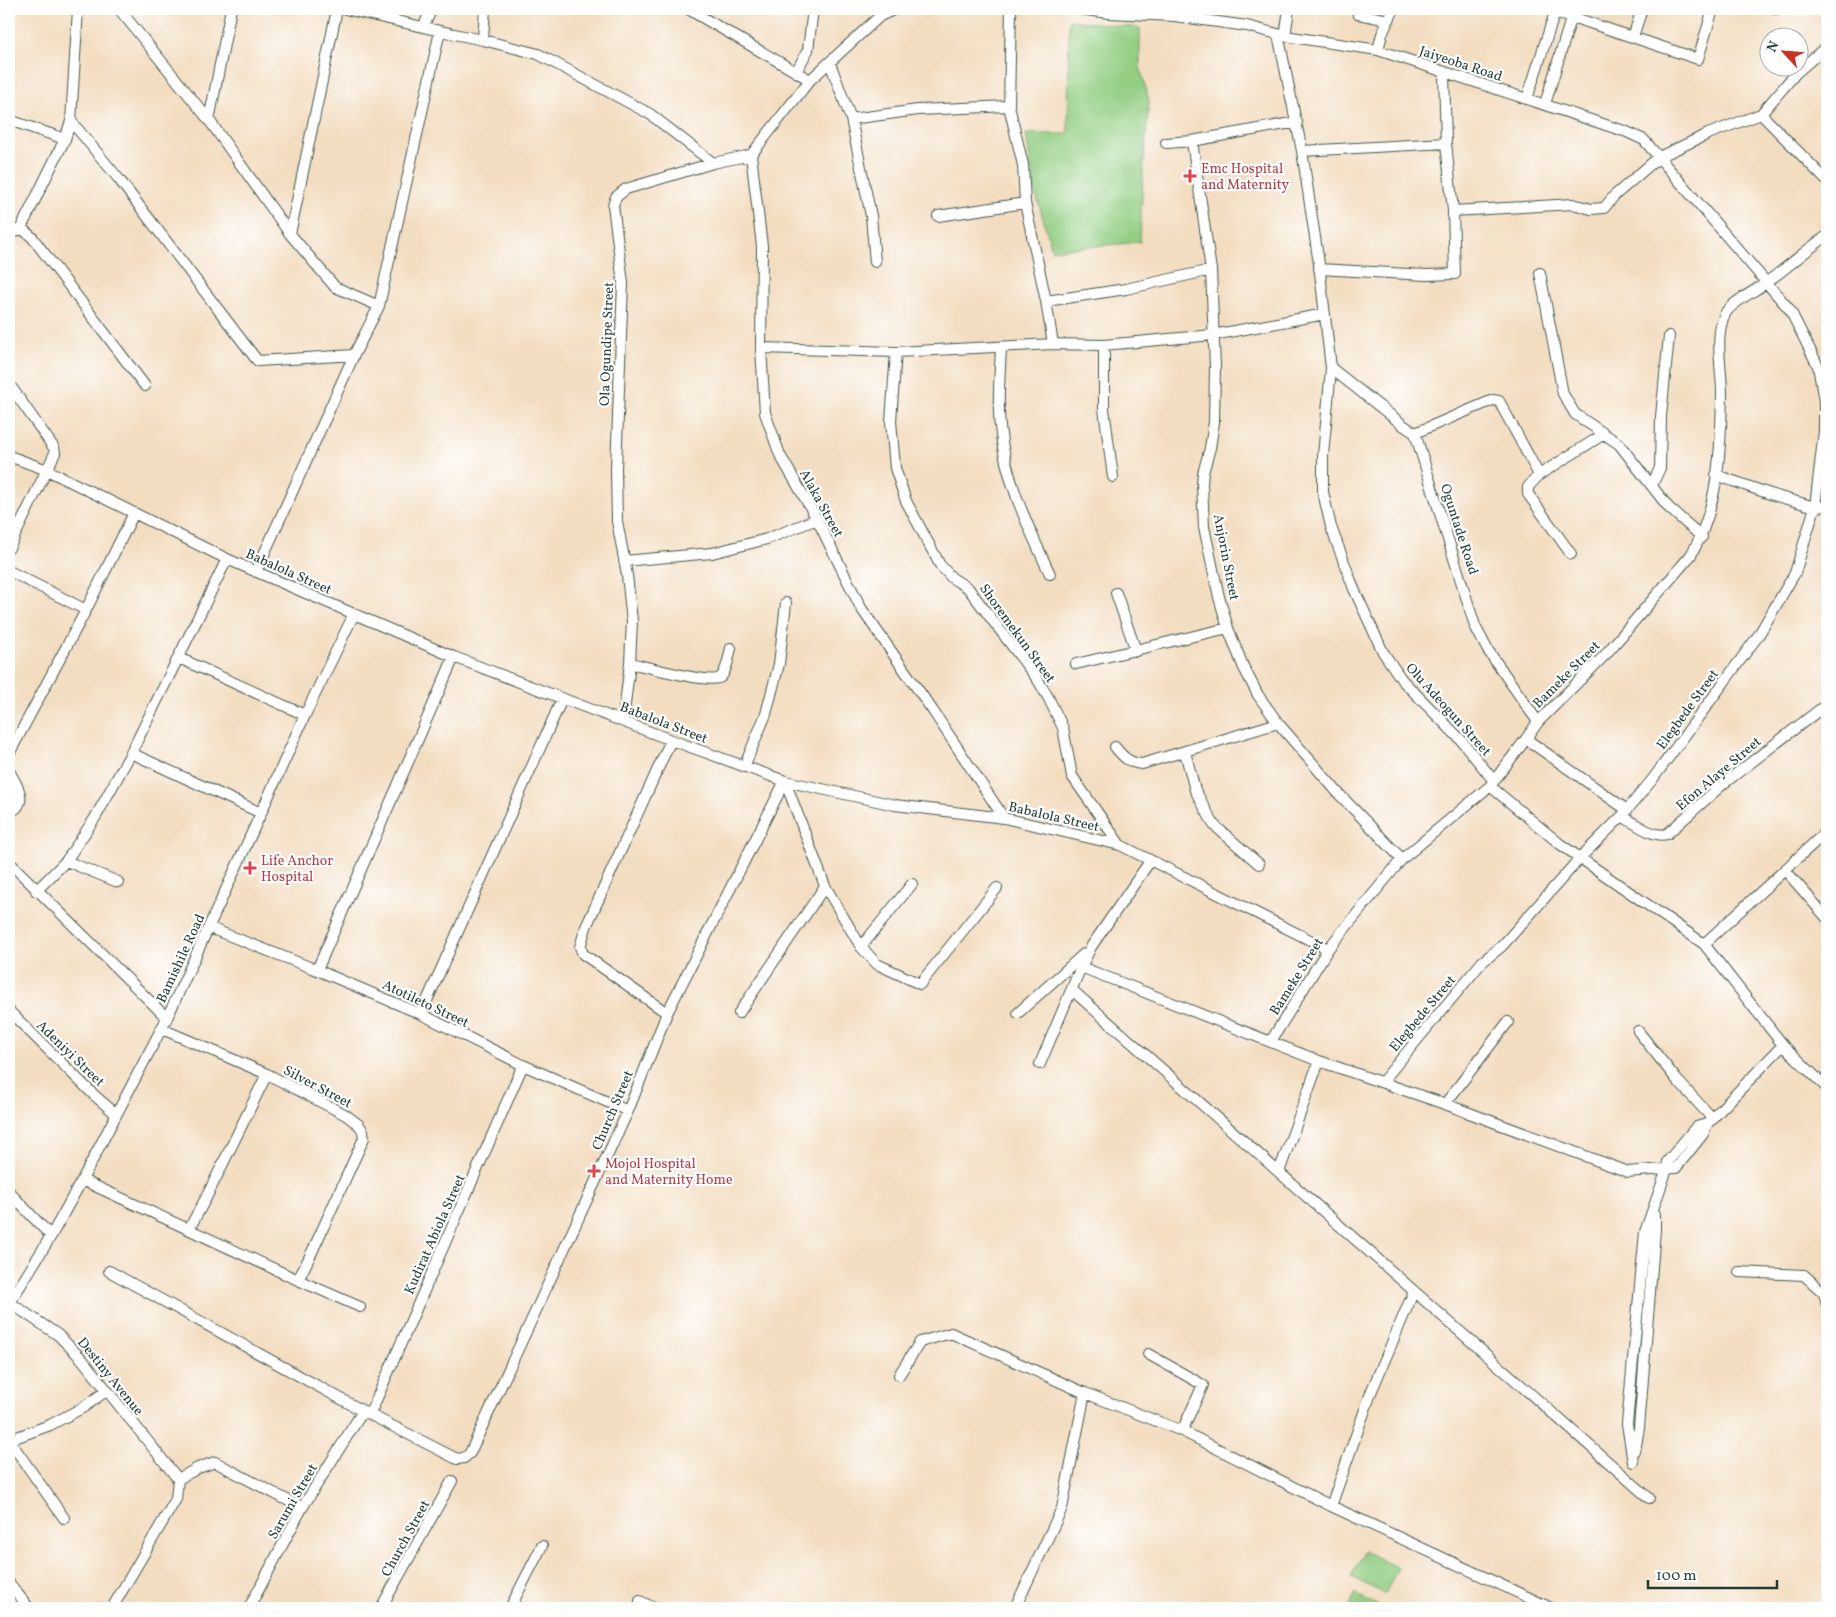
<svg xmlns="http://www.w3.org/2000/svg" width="1836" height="1617" font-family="Vollkorn,serif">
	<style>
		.green { fill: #93ce82; stroke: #59865b }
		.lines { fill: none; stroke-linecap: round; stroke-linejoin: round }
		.street-casing { stroke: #3f5549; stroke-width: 12 }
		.street { stroke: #fff; stroke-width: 10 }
		.health-dot { fill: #e0444e; stroke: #fff; stroke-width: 2 }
		.labels { text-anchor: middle; stroke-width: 4.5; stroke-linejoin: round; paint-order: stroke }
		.street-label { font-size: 14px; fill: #1f3d34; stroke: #fff }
		.health-label { font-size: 14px; fill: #be3a42; stroke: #fff; text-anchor: start }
	</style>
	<rect width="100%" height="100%" fill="#fff"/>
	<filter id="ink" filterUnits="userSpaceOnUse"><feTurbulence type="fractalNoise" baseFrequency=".02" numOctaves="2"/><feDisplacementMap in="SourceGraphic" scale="10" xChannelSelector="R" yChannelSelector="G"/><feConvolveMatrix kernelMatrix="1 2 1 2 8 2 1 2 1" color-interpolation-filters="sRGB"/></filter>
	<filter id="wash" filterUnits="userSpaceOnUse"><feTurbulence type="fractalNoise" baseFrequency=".0096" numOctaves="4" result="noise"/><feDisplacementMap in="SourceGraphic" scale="20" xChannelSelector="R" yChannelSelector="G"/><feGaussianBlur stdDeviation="1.12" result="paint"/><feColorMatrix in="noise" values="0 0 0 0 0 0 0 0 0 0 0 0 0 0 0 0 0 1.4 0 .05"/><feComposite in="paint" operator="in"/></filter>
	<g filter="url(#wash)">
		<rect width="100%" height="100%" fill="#f3ddc0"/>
		<path class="green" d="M1069 20 1140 28V67L1149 101 1143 173 1140 242 1052 250 1034 187 1026 134H1068Z
			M1364 1551 1398 1568 1385 1594 1351 1577Z
			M1356 1594 1377 1605 1376 1608H1348Z"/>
	</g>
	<g filter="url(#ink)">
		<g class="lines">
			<g class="street-casing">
				<path id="street" d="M119 9 209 120 290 234 335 287 379 306
					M345 9 440 31 483 40 538 54 650 114 713 163
					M688 9 810 80
					M1011 9 1009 106 1023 165 1025 203 1046 301 1053 344
					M1079 9 1109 13 1174 16 1247 26 1285 36 1378 50 1627 132 1644 140 1790 310 1818 366 1824 401V431L1815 507 1795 573 1758 636 1652 780 1622 816 1580 858 1502 946 1482 962 1382 1082
					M1775 9H1776
					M1358 14 1389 20
					M1555 14 1572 17 1698 59 1713 9
					M423 27 432 9
					M1278 34 1302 151 1319 264 1331 368 1323 456V492L1331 527 1354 589 1383 652 1402 680 1461 740 1494 781
					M1285 36 1289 9
					M1633 37 1642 9
					M483 40 485 9
					M1378 50 1382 34 1394 9
					M830 63 851 119 871 216 875 262
					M796 72 808 50 813 9
					M1527 99 1556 9
					M1545 104 1574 9
					M1761 114 1827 181
					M851 119 918 110 1009 106
					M9 120 65 139
					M209 120 231 9
					M71 121 118 178 256 359 258 361 354 355
					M1192 141 1211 270 1215 367 1214 422 1210 448 1203 473 1202 484 1204 527 1219 597 1228 628 1243 666 1258 695 1278 723 1339 794 1402 859
					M1166 143 1192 141 1297 122
					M1302 151 1446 143
					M751 155 762 246 761 348 765 413 780 455 817 519 861 608 933 711 1004 818
					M1453 211 1573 204 1591 209 1604 208 1614 196 1659 157 1708 134 1761 114 1796 73 1827 46
					M938 216 1025 203
					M21 228 32 237 145 386
					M290 234 337 9
					M9 236 21 228 65 139 71 121 78 9
					M1319 269 1426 275 1455 274 1453 211 1446 143 1444 73
					M1540 273 1563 394 1575 414 1619 444 1669 508 1702 537
					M1046 301 1126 289 1211 270
					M1104 345V409L1113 477
					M1001 347C1000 373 997 401 1000 427 1005 479 1028 527 1050 574
					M761 348 896 352 1053 344 1104 345 1213 335 1325 314
					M896 352 891 421 895 468 906 501 940 565 952 578 968 588 1038 680 1049 699 1063 728 1072 776 1120 845
					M1331 368 1403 425 1415 433 1475 626 1487 649 1538 722
					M9 384 54 448 55 453 9 548
					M1415 433 1493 400 1499 401 1539 475
					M9 456 47 470 227 559 354 614 454 657 671 740 785 781 895 805 1004 818 1120 845 1328 949
					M1716 475 1773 495 1815 507 1827 506
					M1652 485 1660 468 1661 416 1669 336
					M1571 554 1528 494V487L1539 475 1604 434
					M624 561 712 553 767 539 817 519
					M9 571 86 610
					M256 572 354 355 379 306 440 31
					M1116 593 1136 651
					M179 658 305 715
					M630 663C644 666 713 685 721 677 727 671 729 656 731 648
					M1076 664 1228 628
					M623 721 630 663 632 621 627 575 617 521 616 469 623 283 613 205 616 197 626 189 713 163 751 155 810 80 880 16 895 9
					M1526 739 1627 810
					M1115 747C1123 757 1129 763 1142 764L1278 723
					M1185 752 1195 790 1214 825 1259 864
					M131 753 261 813
					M9 754 86 610 134 513
					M744 767 766 714 779 664 786 603
					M9 771C17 785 30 803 9 813
					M785 781 825 886 861 947 877 964 920 984 997 888
					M1490 786 1560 844 1704 944 1783 1045 1827 1088
					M1622 816C1635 823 1653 838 1667 834L1723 784 1827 704
					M66 861 118 882
					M9 862 167 1018
					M1785 870 1827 918
					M36 891 66 861 95 818 131 753 227 559
					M210 928 317 970 421 1014 523 1065 628 1111
					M1704 944 1827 831
					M861 947 912 884
					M1081 967 1319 1061 1445 1104 1623 1170 1627 1172 1676 1168 1703 1134 1707 1124 1783 1045
					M317 970 454 657
					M1072 990 1649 1498
					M9 1011 94 1095 116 1114
					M667 1013 583 954 580 947 586 927 671 740
					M739 1013 825 886
					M1018 1013 1085 953
					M421 1014 562 699
					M162 1029 267 1074 346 1115 359 1125 363 1131 364 1138 313 1250 298 1280
					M1638 1031 1677 1080 1713 1119
					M1271 1041 1328 949 1402 859 1490 786 1526 739 1538 722 1605 655 1691 555C1719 507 1721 448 1722 393 1722 371 1714 335 1725 314 1731 302 1756 291 1767 282 1788 267 1806 250 1827 236
					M1040 1064 1081 967 1091 947 1150 861
					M1445 1104 1508 1022
					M1279 1172 1319 1061
					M82 1180 298 1280 360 1307
					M9 1192 51 1236
					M189 1229 206 1198 267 1074
					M109 1271 363 1411 457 1459 464 1458 470 1453 628 1111 667 1013 785 781
					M1739 1272 1804 1275 1824 1293 1827 1305
					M9 1302 58 1335 81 1358 178 1479
					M9 1304 51 1236 82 1180 167 1018 261 813 305 715 354 614
					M1148 1354 1203 1385 1182 1431
					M899 1375 920 1342 951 1333 1085 1393 1182 1431 1331 1506 1551 1608
					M370 1414 523 1065
					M9 1440 50 1425 84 1407 106 1391
					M9 1440 64 1518
					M1635 1451 1639 1428 1655 1230V1214
					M1633 1462 1627 1424 1645 1232 1667 1169 1668 1161 1696 1127 1707 1124
					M1331 1506 1372 1390 1414 1291
					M9 1583 29 1608
					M640 1601 654 1608
					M112 1608 176 1499 178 1479 198 1468 215 1462 302 1508
					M249 1608 302 1508 363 1411
					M381 1608 452 1481
					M510 1608 542 1546
					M1015 1608 1062 1508 1085 1393"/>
			</g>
			<use href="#street" class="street"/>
		</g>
	</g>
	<g class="health-dot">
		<path d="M1187.5 168.5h5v5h5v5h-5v5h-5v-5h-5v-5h5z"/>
		<path d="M247.5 860.5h5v5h5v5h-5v5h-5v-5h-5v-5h5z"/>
		<path d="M591.5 1163.5h5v5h5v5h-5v5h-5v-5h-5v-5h5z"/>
	</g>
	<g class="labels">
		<g class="street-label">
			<text transform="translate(1461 63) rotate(18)" y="5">Jaiyeoba Road</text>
			<text transform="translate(606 344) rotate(-88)" y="5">Ola Ogundipe Street</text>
			<text transform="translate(822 503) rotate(61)" y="5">Alaka Street</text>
			<text transform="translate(1460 529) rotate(72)" y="5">Oguntade Road</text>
			<text transform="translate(1227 557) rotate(79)" y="5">Anjorin Street</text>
			<text transform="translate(289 571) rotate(24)" y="5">Babalola Street</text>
			<text transform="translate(1018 633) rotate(54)" y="5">Shoremekun Street</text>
			<text transform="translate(1566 674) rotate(-45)" y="5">Bameke Street</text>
			<text transform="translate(1449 709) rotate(48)" y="5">Olu Adeogun Street</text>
			<text transform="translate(1687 709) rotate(-54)" y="5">Elegbede Street</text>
			<text transform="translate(664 722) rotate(21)" y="5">Babalola Street</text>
			<text transform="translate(1718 773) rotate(-40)" y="5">Efon Alaye Street</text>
			<text transform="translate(1054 816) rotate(13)" y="5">Babalola Street</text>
			<text transform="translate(180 958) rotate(-65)" y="5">Bamishile Road</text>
			<text transform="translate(1296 976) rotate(-58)" y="5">Bameke Street</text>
			<text transform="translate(426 1003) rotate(25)" y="5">Atotileto Street</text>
			<text transform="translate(1422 1013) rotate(-50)" y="5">Elegbede Street</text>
			<text transform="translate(71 1053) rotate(44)" y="5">Adeniyi Street</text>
			<text transform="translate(318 1086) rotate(28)" y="5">Silver Street</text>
			<text transform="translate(612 1110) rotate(-67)" y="5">Church Street</text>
			<text transform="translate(434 1234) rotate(-66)" y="5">Kudirat Abiola Street</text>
			<text transform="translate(111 1376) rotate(51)" y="5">Destiny Avenue</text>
			<text transform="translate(292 1501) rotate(-60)" y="5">Sarumi Street</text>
			<text transform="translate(405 1538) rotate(-61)" y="5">Church Street</text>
		</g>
		<g class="health-label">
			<text x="1201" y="173">Emc Hospital<tspan x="1201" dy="16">and Maternity</tspan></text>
			<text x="261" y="865">Life Anchor<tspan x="261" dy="16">Hospital</tspan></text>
			<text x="605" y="1168">Mojol Hospital<tspan x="605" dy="16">and Maternity Home</tspan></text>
		</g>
	</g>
	<rect width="1836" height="1617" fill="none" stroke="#fff" stroke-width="30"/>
	<g transform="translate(1784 52) rotate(296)"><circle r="24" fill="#ffffff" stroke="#a5b1ae"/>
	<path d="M0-4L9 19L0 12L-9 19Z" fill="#c8321e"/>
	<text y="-8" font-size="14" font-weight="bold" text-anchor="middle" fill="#1f3d34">N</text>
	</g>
	<path d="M1648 1580v8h129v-8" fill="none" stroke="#1f3d34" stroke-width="2.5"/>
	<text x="1656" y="1580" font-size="15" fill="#1f3d34" stroke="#ffffff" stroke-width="4" paint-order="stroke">100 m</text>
</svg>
